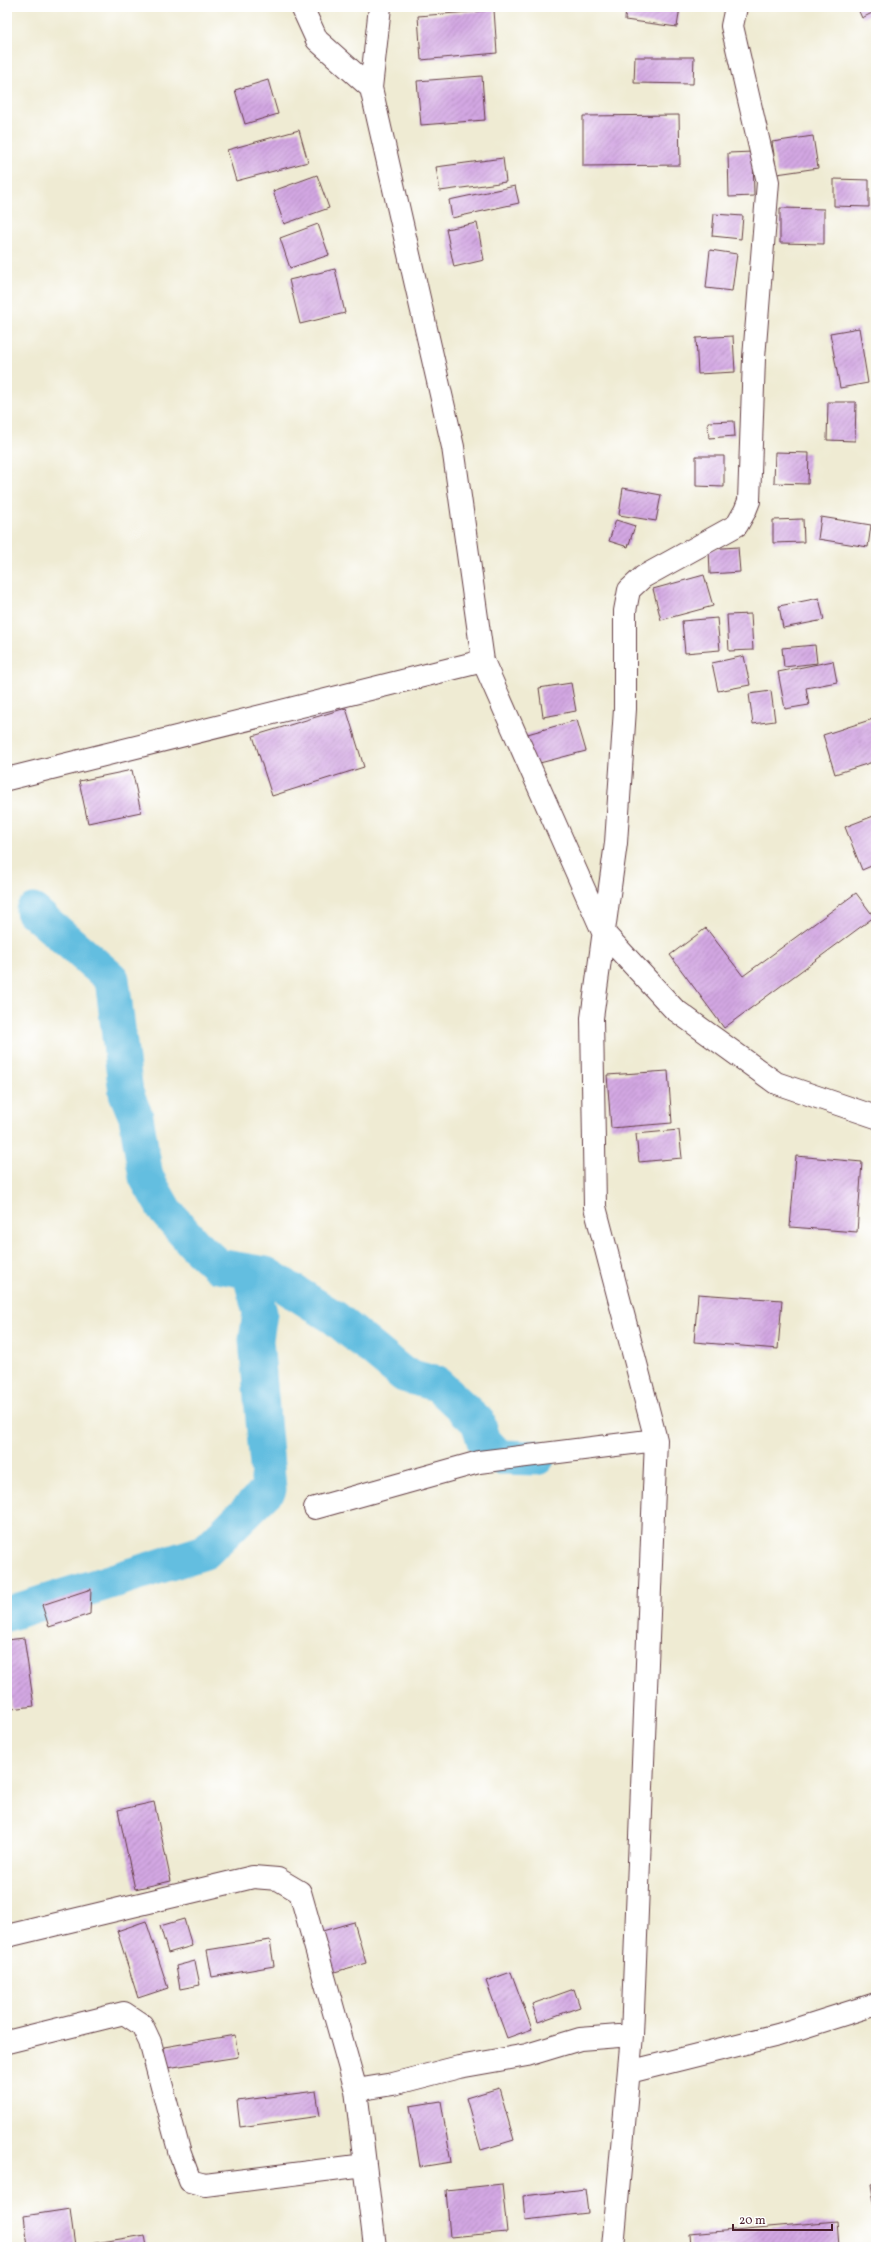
<svg xmlns="http://www.w3.org/2000/svg" width="883" height="2254" font-family="Vollkorn,serif">
	<style>
		.lines { fill: none; stroke-linecap: round; stroke-linejoin: round }
		.canal { stroke: #63bee0; stroke-width: 35 }
		.building { fill: url(#building-hatch) }
		.minor-casing { stroke: #633e44; stroke-width: 24 }
		.minor { stroke: #fff; stroke-width: 22 }
	</style>
	<defs>
		<pattern id="building-hatch" width="6" height="6" patternUnits="userSpaceOnUse"><rect width="6" height="6" fill="#d3a7e3"/><path d="M-1 1l2-2M0 6l6-6M5 7l2-2" fill="none" stroke="#ad87b8"/></pattern>
	</defs>
	<rect width="100%" height="100%" fill="#fff"/>
	<filter id="ink" filterUnits="userSpaceOnUse"><feTurbulence type="fractalNoise" baseFrequency=".025" numOctaves="2"/><feDisplacementMap in="SourceGraphic" scale="8" xChannelSelector="R" yChannelSelector="G"/><feConvolveMatrix kernelMatrix="1 2 1 2 8 2 1 2 1" color-interpolation-filters="sRGB"/></filter>
	<filter id="wash" filterUnits="userSpaceOnUse"><feTurbulence type="fractalNoise" baseFrequency=".012" numOctaves="4" result="noise"/><feDisplacementMap in="SourceGraphic" scale="16" xChannelSelector="R" yChannelSelector="G"/><feGaussianBlur stdDeviation="0.9" result="paint"/><feColorMatrix in="noise" values="0 0 0 0 0 0 0 0 0 0 0 0 0 0 0 0 0 1.4 0 .05"/><feComposite in="paint" operator="in"/></filter>
	<g filter="url(#wash)">
		<rect width="100%" height="100%" fill="#efebd3"/>
		<g class="lines">
			<path class="canal" d="M33 911 112 979 126 1093 136 1117 146 1177 166 1212 195 1245 218 1266 266 1274 335 1318 404 1375 437 1384 478 1422 484 1441 499 1457 537 1458
				M7 1614 205 1552 269 1489 256 1340 260 1313 249 1271"/>
		</g>
		<g id="blocks">
			<path class="building" d="M626 7H680L677 27 625 20Z
				M857 7H876V11L862 18Z
				M494 10 497 53 421 60 418 16Z
				M635 57H694L693 84 634 83Z
				M482 76 485 120 421 125 417 81Z
				M268 80 278 114 245 124 235 90Z
				M679 115 680 165 583 166V116Z
				M299 130 308 162 236 181 227 150Z
				M813 136 818 168 777 174 772 142Z
				M753 152 754 196 729 197 728 153Z
				M503 158 506 182 440 191 436 167Z
				M317 175 329 208 284 224 273 191Z
				M834 179 869 180V207L834 206Z
				M515 186 519 203 452 218 449 200Z
				M780 208 824 209V244L780 243Z
				M714 214 743 216 741 239 712 236Z
				M477 223 484 260 454 267 446 229Z
				M318 224 329 255 290 268 280 238Z
				M710 250 737 254 732 291 706 288Z
				M335 269 345 313 300 324 289 280Z
				M859 328 868 383 840 388 830 333Z
				M733 336 735 372 698 374 696 338Z
				M828 402H856L855 441 827 440Z
				M734 421 735 436 709 438 708 422Z
				M775 452 809 453 808 484 774 483Z
				M696 456H724V487L696 486Z
				M623 488 661 495 656 521 619 515Z
				M821 517 871 525 868 547 818 539Z
				M803 519 804 542 773 543V520Z
				M616 520 635 526 628 547 609 541Z
				M738 547 740 572 710 574 709 549Z
				M704 575 713 606 661 620 653 589Z
				M819 598 824 620 783 628 779 606Z
				M751 614 753 650 729 651 727 615Z
				M717 618 720 650 685 653 682 621Z
				M815 645 817 663 784 667 782 648Z
				M744 656 750 685 718 691 712 663Z
				M833 661 837 682 806 688 809 705 785 709 778 672Z
				M571 683 576 711 543 717 539 688Z
				M771 691 775 721 753 724 749 694Z
				M346 708 364 767 272 796 253 736Z
				M876 718V761L835 774 823 735Z
				M577 720 586 751 532 765 524 735Z
				M132 770 141 812 88 823 79 781Z
				M876 815V864L862 870 845 827Z
				M856 893 874 917 724 1028 670 955 706 928 743 976Z
				M668 1071 672 1123 611 1128 607 1075Z
				M679 1130 682 1158 639 1162 636 1134Z
				M796 1156 862 1162 857 1232 790 1227Z
				M698 1294 782 1300 778 1349 694 1342Z
				M91 1589 90 1614 49 1627 42 1605Z
				M24 1638 34 1706 12 1709 7 1671V1640Z
				M154 1802 171 1881 135 1889 118 1810Z
				M184 1919 192 1946 168 1953 160 1926Z
				M146 1921 168 1988 138 1998 117 1931Z
				M354 1922 366 1963 331 1973 319 1932Z
				M270 1940 274 1966 212 1977 207 1950Z
				M195 1961 200 1985 180 1989 176 1966Z
				M511 1972 532 2029 507 2038 486 1981Z
				M574 1989 580 2007 538 2022 532 2004Z
				M235 2035 238 2057 167 2068 164 2047Z
				M499 2088 514 2140 481 2150 466 2098Z
				M316 2091 320 2116 240 2127 237 2101Z
				M441 2101 451 2162 420 2167 410 2106Z
				M876 2183V2208L875 2209 871 2184Z
				M502 2184 507 2232 450 2237 446 2190Z
				M585 2189 588 2213 525 2220 523 2196Z
				M70 2209 75 2247H28L24 2216Z
				M837 2221 839 2247H690L689 2234Z
				M145 2235 147 2247H83V2245Z"/>
		</g>
	</g>
	<g filter="url(#ink)">
		<use href="#blocks" fill-opacity="0" stroke="#633e44" stroke-width="1"/>
		<g class="lines">
			<g class="minor-casing">
				<path id="minor" d="M302 7 317 40 371 88
					M380 7 371 88 453 447 483 661 603 932 674 1009 776 1083 876 1117
					M7 779 483 661
					M315 1508 479 1462 656 1440
					M7 1936 253 1877 278 1879 300 1892 356 2090 375 2247
					M7 2042 124 2013 142 2025 150 2042 180 2154 190 2181 205 2185 365 2165
					M629 2072 778 2035 876 2004
					M356 2090 393 2084 459 2067 527 2055 580 2039 632 2035
					M613 2247 632 2035 656 1440 595 1207 592 1018 616 843 625 709V611L629 590 643 577 737 525 745 511 749 501 754 358 768 182 732 26 736 7"/>
			</g>
			<use href="#minor" class="minor"/>
		</g>
	</g>
	<rect width="883" height="2254" fill="none" stroke="#fff" stroke-width="24"/>
	<path d="M733 2224v6h99v-6" fill="none" stroke="#4a1f2b" stroke-width="2"/>
	<text x="739" y="2224" font-size="12" fill="#4a1f2b" stroke="#ffffff" stroke-width="3" paint-order="stroke">20 m</text>
</svg>
